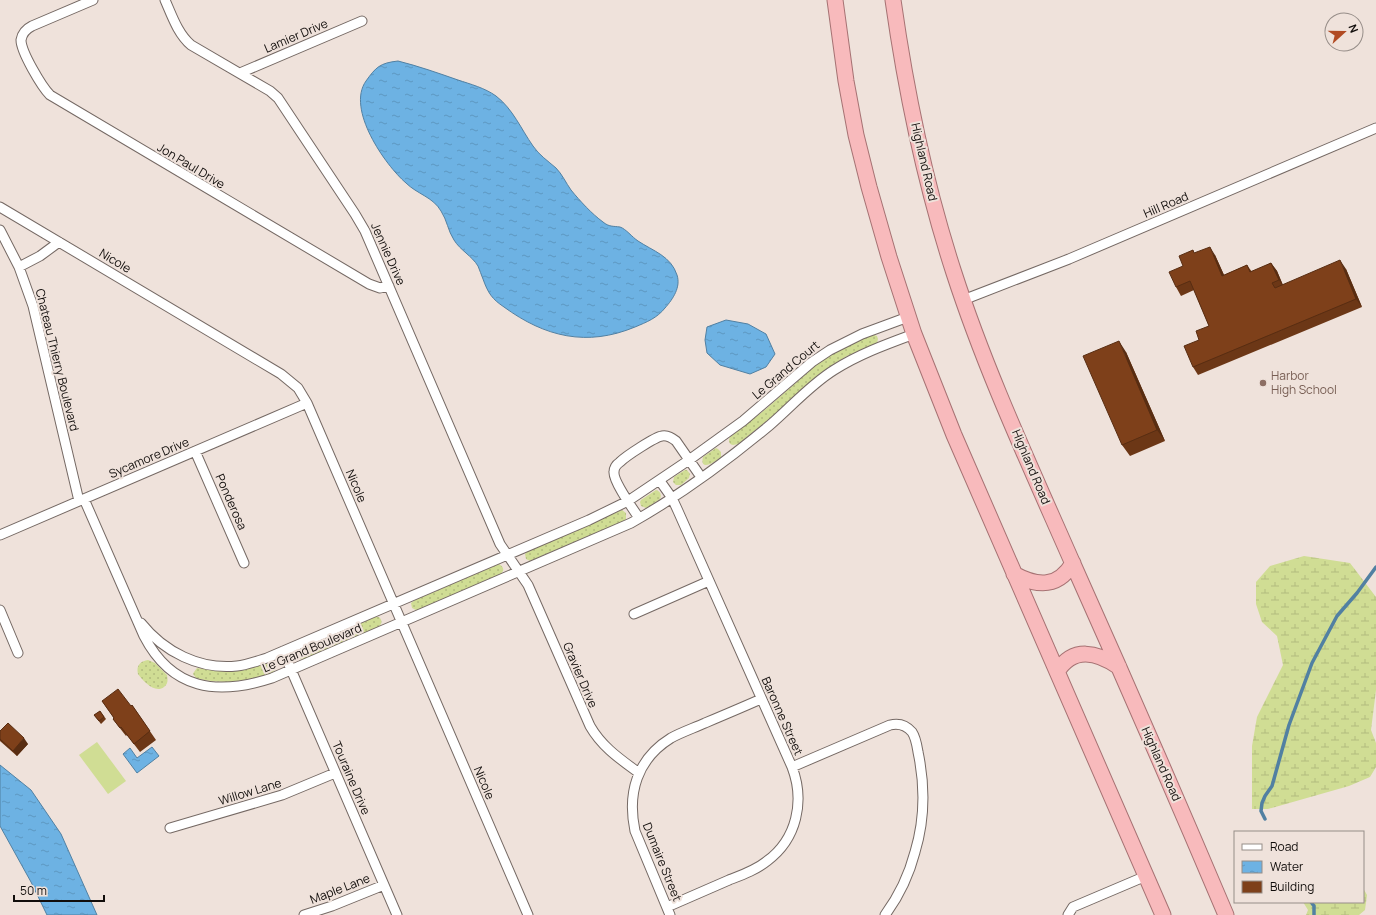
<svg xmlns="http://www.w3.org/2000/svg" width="1376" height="915" font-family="Manrope,sans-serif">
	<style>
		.grass { fill: url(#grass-dots) }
		.wetland { fill: url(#wetland-marsh) }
		.park { fill: #d0dd94 }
		.water { fill: url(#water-ripples); stroke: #5180a2 }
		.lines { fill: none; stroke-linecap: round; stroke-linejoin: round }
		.stream { stroke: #5180a2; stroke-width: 3.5 }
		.minor-casing { stroke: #756964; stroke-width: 11 }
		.trunk-casing { stroke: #a67273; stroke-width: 17 }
		.minor { stroke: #fff; stroke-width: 9 }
		.trunk { stroke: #f8babc; stroke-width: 15 }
		.wall { fill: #6c3716 }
		.shaded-wall { fill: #582d12 }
		.building { fill: #7e401a; stroke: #582d12 }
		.education-dot { fill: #8d6e63; stroke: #efe2db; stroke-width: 1.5 }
		.labels { text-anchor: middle; stroke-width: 4; stroke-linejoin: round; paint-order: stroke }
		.street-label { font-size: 12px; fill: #110d0b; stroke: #efe2db }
		.education-label { font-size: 12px; fill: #785e54; stroke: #efe2db; text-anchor: start }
	</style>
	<defs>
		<pattern id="grass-dots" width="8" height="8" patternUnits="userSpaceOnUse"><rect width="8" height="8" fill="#d0dd94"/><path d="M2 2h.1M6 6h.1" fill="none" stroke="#b2bc7e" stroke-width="1.8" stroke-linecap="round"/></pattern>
		<pattern id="wetland-marsh" width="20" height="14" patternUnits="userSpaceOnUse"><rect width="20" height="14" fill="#d0dd94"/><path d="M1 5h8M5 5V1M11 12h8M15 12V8" fill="none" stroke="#b2bc7e"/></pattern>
		<pattern id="water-ripples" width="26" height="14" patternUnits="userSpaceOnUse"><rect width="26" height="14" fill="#6db2e3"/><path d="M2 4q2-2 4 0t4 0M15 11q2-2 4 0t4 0" fill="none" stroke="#5d98c1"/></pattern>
	</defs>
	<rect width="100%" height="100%" fill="#efe2db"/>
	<path class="grass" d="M872 334 877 336 878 339 877 343 847 356 829 367 769 419 738 444 733 445C729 444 728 441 730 437L766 409 823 359 850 344Z
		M716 448 718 449 721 452V457C716 461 699 473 703 457Z
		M685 470H687L690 474 689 478 681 485H676L673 482 674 477Z
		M656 490C660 491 662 494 660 499L648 507 646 508 641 506 640 502 641 500Z
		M622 510 626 513V519L624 521 532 560 530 561 526 559 525 554 528 551Z
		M499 564C502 566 504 568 503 571L500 575 418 610H416L412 608 411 603 415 600Z
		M375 617H379C383 621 382 624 378 627L304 659C299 660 296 657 296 653L300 649Z
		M148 660 155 663 167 675C168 680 168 684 164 687 155 694 143 681 138 674 136 666 140 661 148 660Z
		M270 663C294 674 235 682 230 682 219 682 207 681 196 678L193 674 194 672 197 668 220 671H238Z"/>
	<path class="wetland" d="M1304 556 1350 563 1376 597V690L1371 730 1376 743V767L1370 777 1349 786 1268 809H1252V746L1257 717 1283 665 1277 636 1262 622 1256 604V582L1270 566Z
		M1363 888 1367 895 1365 910 1359 915H1306L1308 910 1303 902H1363Z"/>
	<path class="park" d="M97 742 126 781 108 794 79 755Z"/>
	<path class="water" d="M398 61C418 66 438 73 458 80 470 84 485 88 496 96 513 109 521 129 533 146 539 155 548 161 556 168 562 174 566 183 571 190 580 201 592 214 603 222 609 227 613 226 620 227 626 229 632 237 638 241 653 251 671 256 677 275 681 287 673 299 665 308 657 318 647 322 635 327 587 347 545 337 504 307 492 299 488 293 483 279 481 275 480 270 478 266 472 256 460 250 454 240 448 231 447 220 441 211 433 197 417 194 406 183 385 165 346 109 366 81 376 67 380 63 398 61Z
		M726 320 748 324 766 334 775 354 766 367 750 374 720 365 707 353 705 340 707 327Z
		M152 747 159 756 137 773 123 754 130 748 137 758Z
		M0 765 31 790 61 834 97 915H47L31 882 0 826Z"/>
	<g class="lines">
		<path class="stream" d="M1265 819 1261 811 1262 803 1265 796 1272 786 1289 725 1312 663 1337 616 1357 593 1376 567
			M1311 902 1314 906V915"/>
		<g class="minor-casing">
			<path id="minor" d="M93 0 32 26C26 29 22 34 21 40 21 52 42 87 50 95L369 284 380 288 389 286
				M165 0C172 16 178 34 191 45L270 91 278 98 355 214 365 231 500 544 528 585 590 726C602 747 620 759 639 773
				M240 73 362 21
				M0 207 281 374 298 388 307 403 528 915
				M0 230 19 267 33 306 79 501
				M19 267 40 256 59 242
				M963 300 1069 259 1376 128
				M195 451 244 563
				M660 481 672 498 678 511 792 767C805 801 797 839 767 861 756 870 742 875 729 880 708 889 688 898 667 907
				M84 499 144 636C172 690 217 696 272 678L631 523C679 496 728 460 770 425 791 407 810 385 834 370 859 354 887 344 914 334
				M639 518C633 509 613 481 614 472 614 468 617 464 620 462 626 456 655 437 662 436 668 435 672 438 676 441L701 477
				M0 535 307 403
				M0 610 18 653
				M634 614 709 581
				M141 623C164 652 200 670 237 666 247 665 257 661 267 658L589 520 628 501 689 460 743 421 812 362 830 350 862 334 908 317
				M283 651 397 915
				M792 767 890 725C898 723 906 725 912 732 916 738 917 746 918 752 925 785 925 819 915 852 909 875 899 896 885 915
				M170 828 282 795 335 773
				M304 915 332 906 384 885
				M670 915 635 831C627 793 637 759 671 738 682 732 694 728 705 723 724 715 743 707 761 699
				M1068 915 1073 907 1146 876"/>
		</g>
		<g class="trunk-casing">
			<path id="trunk" d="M835 0 846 81 856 135 869 187 889 257 914 334 954 435 1163 915
				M893 0C906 92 925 184 954 273 986 372 1031 468 1073 564 1125 680 1176 797 1226 915
				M1014 574C1038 587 1058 588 1073 563
				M1057 672C1073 646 1097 652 1119 667"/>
		</g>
		<use href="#minor" class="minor"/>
		<use href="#trunk" class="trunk"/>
	</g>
	<path class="wall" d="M1195 253 1215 255 1224 275 1247 265 1252 272 1271 263 1277 271 1283 285 1346 269 1362 307 1198 375 1193 367 1199 340 1209 326 1194 290 1181 296 1176 287 1183 266Z
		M1126 352 1165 441 1130 456 1122 445Z
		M102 701 131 706 132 705 156 740 140 752 127 735 126 736 119 727 113 719 114 718Z
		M100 711 106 719 101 724 94 715Z
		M0 731 28 744 17 756 0 741Z"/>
	<path class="shaded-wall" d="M1210 247 1215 255 1228 284 1222 276Z
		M1340 260 1346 269 1362 307 1356 299Z
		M1271 263 1277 271 1284 288 1279 280Z
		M1119 341 1126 352 1165 441 1157 430Z
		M24 738 28 744 17 756 13 751Z"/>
	<path class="building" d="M1210 247 1222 276 1247 265 1250 272 1271 263 1279 280 1272 283 1275 288 1340 260 1356 299 1193 367 1184 346 1199 340 1196 331 1209 326 1190 281 1176 287 1169 272 1183 266 1179 256 1193 250 1194 253Z
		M1119 341 1157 430 1122 445 1083 356Z
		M118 689 131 706 132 705 150 731 134 744 121 727 120 728 113 719 114 718 102 701Z
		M100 711 104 717 99 721 94 715Z
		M8 723 24 738 13 751 0 739V731Z"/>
	<circle class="education-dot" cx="1263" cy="383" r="4"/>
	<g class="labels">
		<g class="street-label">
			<text transform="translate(296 36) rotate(-23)" y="4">Lamier Drive</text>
			<text transform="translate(924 162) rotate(77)" y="4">Highland Road</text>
			<text transform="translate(191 166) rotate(31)" y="4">Jon Paul Drive</text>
			<text transform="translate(1166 205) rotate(-23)" y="4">Hill Road</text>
			<text transform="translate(388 254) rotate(66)" y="4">Jennie Drive</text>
			<text transform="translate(115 261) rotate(31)" y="4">Nicole</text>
			<text transform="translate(57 360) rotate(76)" y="4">Chateau Thierry Boulevard</text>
			<text transform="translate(786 370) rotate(-40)" y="4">Le Grand Court</text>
			<text transform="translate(149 458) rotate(-23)" y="4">Sycamore Drive</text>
			<text transform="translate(1031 467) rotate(67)" y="4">Highland Road</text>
			<text transform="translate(356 486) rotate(67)" y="4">Nicole</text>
			<text transform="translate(231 502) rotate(66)" y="4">Ponderosa</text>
			<text transform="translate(312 648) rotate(-23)" y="4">Le Grand Boulevard</text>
			<text transform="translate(580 675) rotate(67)" y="4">Gravier Drive</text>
			<text transform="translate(782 716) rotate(66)" y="4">Baronne Street</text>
			<text transform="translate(1161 764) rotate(66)" y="4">Highland Road</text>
			<text transform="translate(351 778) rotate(67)" y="4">Touraine Drive</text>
			<text transform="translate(484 783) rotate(67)" y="4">Nicole</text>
			<text transform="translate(250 792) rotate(-17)" y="4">Willow Lane</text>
			<text transform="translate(662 862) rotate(68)" y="4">Dumaire Street</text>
			<text transform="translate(340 889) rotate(-21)" y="4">Maple Lane</text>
		</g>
		<g class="education-label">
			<text x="1271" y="380">Harbor<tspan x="1271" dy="14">High School</tspan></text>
		</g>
	</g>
	<rect x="1234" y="831" width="130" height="72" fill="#efe2db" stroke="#968d88"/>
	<rect x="1242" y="844" width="20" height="6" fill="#ffffff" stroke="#968d88"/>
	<text x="1270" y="851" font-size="12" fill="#110d0b">Road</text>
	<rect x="1242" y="861" width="20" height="12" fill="url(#water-ripples)" stroke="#968d88"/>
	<text x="1270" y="871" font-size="12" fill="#110d0b">Water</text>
	<rect x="1242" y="881" width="20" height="12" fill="#7e401a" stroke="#968d88"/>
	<text x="1270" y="891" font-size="12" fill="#110d0b">Building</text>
	<g transform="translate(1344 32) rotate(69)"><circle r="19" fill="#efe2db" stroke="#968d88"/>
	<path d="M0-3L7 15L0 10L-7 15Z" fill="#b14a23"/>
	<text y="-6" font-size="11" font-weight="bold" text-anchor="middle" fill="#110d0b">N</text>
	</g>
	<path d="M14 895v6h90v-6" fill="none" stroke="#110d0b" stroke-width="2"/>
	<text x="20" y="895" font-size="12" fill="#110d0b" stroke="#efe2db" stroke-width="3" paint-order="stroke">50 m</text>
</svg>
